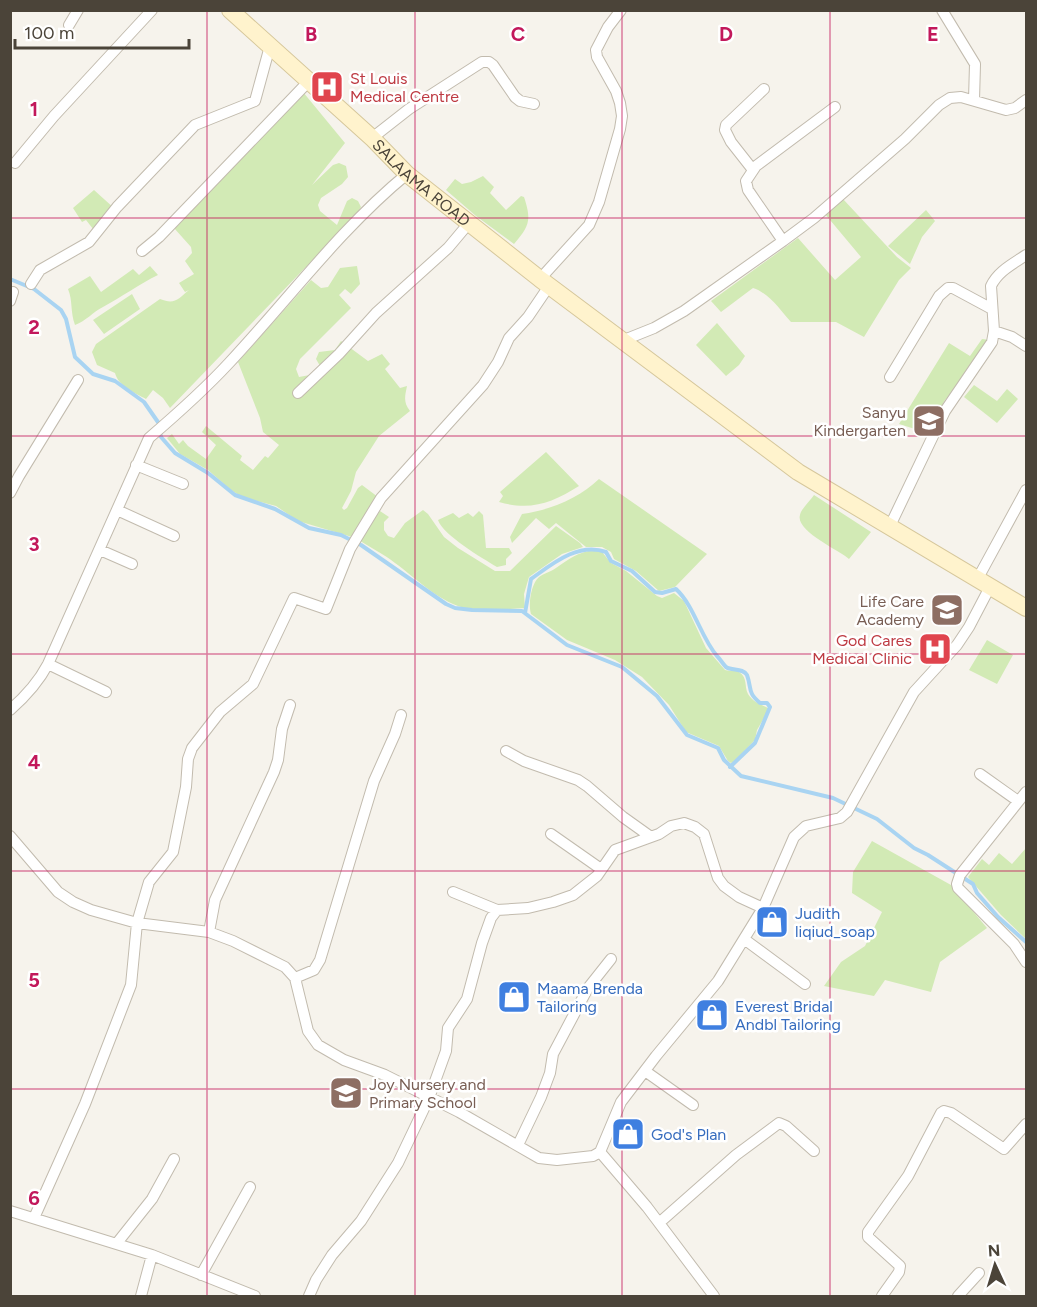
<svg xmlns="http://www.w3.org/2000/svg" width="1037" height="1307" font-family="Figtree,sans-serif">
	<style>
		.green { fill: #d2eab5 }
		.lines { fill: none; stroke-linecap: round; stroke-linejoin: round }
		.stream { stroke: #a9d4f2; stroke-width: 4 }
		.street-casing { stroke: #c2bbae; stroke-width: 12 }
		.secondary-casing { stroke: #d6c79b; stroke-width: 18 }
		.street { stroke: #fff; stroke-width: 10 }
		.secondary { stroke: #fff3cd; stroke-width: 16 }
		.grid { fill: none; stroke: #c2185b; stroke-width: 1.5; stroke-opacity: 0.55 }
		.labels { text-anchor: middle; stroke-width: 5; stroke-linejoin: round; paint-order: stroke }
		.health-label { font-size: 16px; fill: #be3a42; stroke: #fff; text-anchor: start }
		.street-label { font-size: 16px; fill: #4b4439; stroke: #fff }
		.education-label { font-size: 16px; fill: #785e54; stroke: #fff; text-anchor: end }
		.shop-label { font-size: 16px; fill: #366cbe; stroke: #fff; text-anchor: start }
		.grid-label { font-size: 20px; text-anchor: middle; font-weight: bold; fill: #c2185b; stroke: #fff; stroke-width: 5; stroke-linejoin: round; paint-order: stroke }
	</style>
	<rect width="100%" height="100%" fill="#f6f3ec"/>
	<path class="green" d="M303 92 345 143 312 185 333 165 339 163 346 166 348 177 342 184 321 198 318 205 320 211 337 225 347 201 352 198 358 201 361 207 356 215 170 408 163 398 153 390 146 399C135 393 118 386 115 373L97 365 92 352 96 344 160 299C175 305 178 299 189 290L185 292 179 283 194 274 185 261 192 253 191 247 174 228Z
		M483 176 494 187 490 193 506 210 521 196 524 197C532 221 529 226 514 244L476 216 446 190 455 179 462 184 471 182Z
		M94 190 115 209 97 234 86 220 82 222 73 208Z
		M843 199 897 257 911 268 899 280 864 337 836 322H791C781 311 769 293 753 288L721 312 711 301 798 238 835 280 861 257 825 214Z
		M926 210 935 221 922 237 910 264 888 246Z
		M150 266 158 275C139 284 122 297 103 307 93 312 86 321 75 325 70 312 73 301 68 289L90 276 101 292 133 269 139 275Z
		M357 266 360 284 351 294 345 289 339 295 351 308 300 359 296 369 299 377 310 375 320 366 316 359 319 352 335 350 341 341 368 361 382 354 390 364 385 369 400 388 407 386C405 396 403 402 410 411L379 436 356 472 351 491 342 508 344 510 347 508 358 488 362 485 378 497 352 537 298 521 276 506 242 497 231 490 208 470 180 454 167 438 172 434 179 444 183 440 188 446 206 459 216 445 202 432 206 426 242 456 240 460 253 470 265 456 268 458 279 445 263 432 260 418 238 362 311 280 321 288 328 287 340 268Z
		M132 294 140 309 104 334 93 320Z
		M717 323 745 356 739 365 726 376 696 345Z
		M982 339 991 340 982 355 945 400 925 437 915 429 899 424 949 343 970 356Z
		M974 385 997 401 1007 389 1018 399 997 423 964 397Z
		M546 452 579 486C552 503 531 511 499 502L503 496 500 492Z
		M599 479 707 554 675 587 659 591 636 571 614 559 611 552 602 547H586L556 523 549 529 536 518 512 543 510 537 522 514C551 510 579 498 599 479Z
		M814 495 871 532 849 559C839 550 795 531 800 515 801 509 810 501 814 495Z
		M423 510 428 514 444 537 458 548 495 571H510L556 526 580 543 583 547 562 554 529 577 524 594 525 608C506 609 487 612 469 609 441 604 417 579 395 563 384 554 371 548 359 540L380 511 389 517 384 522V530L388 536 394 538 405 523Z
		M479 511 483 515 486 548H509L512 553 506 559V565L497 567C482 558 443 535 438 520L453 513 459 518 468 513 473 517Z
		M595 550 602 552 611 563 626 571 657 596 662 598 674 593 684 601 706 648 725 670C730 672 734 669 739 672 748 678 744 686 748 694 753 702 760 704 768 708V711L757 730 755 740 735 761 731 763 728 761 719 746 686 732 669 705 642 677 615 660 567 640 531 614C528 604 531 584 539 577 544 573 551 572 556 568 569 559 577 552 595 550Z
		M987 640 1013 655 997 684 969 670Z
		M872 841 951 885 987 928 940 962 931 992 885 980 874 996 824 986 841 962 865 946 882 912 852 893 853 872Z
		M1026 848V939L1001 915 968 877 982 859 989 865 999 853 1012 864Z"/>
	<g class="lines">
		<path class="stream" d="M10 279 34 289 61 310 66 319 75 357 93 374 115 381 144 402 160 425
			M160 432 161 437 175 453 208 473 235 495 275 509 309 528 341 535 361 545 446 604 455 608 472 610 522 611 567 645 622 667 657 696 687 735 718 748 724 760 741 776 833 798 877 819 914 848 928 855 973 884 977 893 998 917 1026 942
			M525 613 531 579C552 564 578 542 606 552L611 561 632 571 655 592 662 593 676 589C695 607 700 636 717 656 720 659 723 664 726 667 732 671 743 668 747 675 752 689 747 692 760 703H767L770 707 755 743 730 767"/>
		<g class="street-casing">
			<path id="street" d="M942 10 975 64 974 100
				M69 25 78 10
				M372 138 409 109 482 62H489L493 65 515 97 520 101 534 104
				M15 163 54 116 152 10
				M753 170 731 142 725 130 726 125 764 89
				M783 241 748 190 746 181 756 166 835 107
				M142 251 159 237 309 81
				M540 279 589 225 599 202 620 129 622 116 620 103 616 91 597 57 596 50 608 27 621 10
				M31 284 40 270 89 242 117 207 195 125 255 101 270 46
				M10 301 13 292
				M994 331 1012 337 1026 346
				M624 340 654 328 684 311 783 241 814 218 905 139 939 105 950 98 961 97 1006 110 1015 108 1026 100
				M890 377 939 296 948 288H953L992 309
				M298 393 339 354 376 313 448 248 469 223
				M136 465 183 484
				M10 493 19 476 78 380
				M117 510 174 536
				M889 528 945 411 992 342 994 331 991 286C998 271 1013 264 1026 255
				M100 550 132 564
				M978 578 1026 490
				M48 664 106 692
				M10 710C26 696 38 683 48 664L149 438C177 414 204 390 229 363 288 300 340 229 407 174
				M506 751 524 761 578 780 587 786 623 817 651 837
				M980 774 1018 801
				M1026 792 960 875 957 884 958 888 1014 944 1026 962
				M551 834 601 869
				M10 836 58 892 73 902 91 910 137 923 209 932 233 941 285 967 295 978 308 1031 318 1045 344 1060 385 1075 459 1112 539 1158 557 1160 593 1156 600 1152 621 1102 656 1056 718 981 763 908 794 837 806 826 840 818 847 812 914 692 957 645 969 627 991 585
				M453 892 497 910
				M209 932 215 900 274 772 278 760 282 729 290 705
				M744 939 805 984
				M295 978 314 970 320 960 374 781 395 734 401 715
				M645 1071 693 1105
				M518 1145 541 1097 550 1073 553 1054 588 988 611 959
				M600 1152 647 1207 714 1296
				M10 1211 152 1255 255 1296
				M34 1218 85 1104 131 985 137 923 149 882 173 852 186 787 188 759 192 748 220 712 253 684 294 598 326 609 350 549 381 498 483 385 498 362 509 338 528 317 549 286
				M659 1223 736 1155 779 1123 786 1126 814 1151
				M117 1243 152 1199 174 1159
				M201 1275 250 1187
				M141 1296 152 1255
				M309 1296 316 1280 332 1255 361 1221 398 1163 429 1098 446 1051 448 1028 467 999 482 943 491 918 497 910 528 908 553 902 573 895 597 876 615 850 659 834 671 826 684 823 695 827 704 834 718 878 724 886 739 897 763 908
				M882 1296 899 1272 900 1266 868 1237V1232L908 1176 941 1113 944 1111 951 1113 1004 1149 1026 1124
				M958 1296 979 1273"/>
		</g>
		<g class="secondary-casing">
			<g id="secondary">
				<path id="s1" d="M230 10 372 138 407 174 540 279 798 472 1026 608"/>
			</g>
		</g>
		<use href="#street" class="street"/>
		<use href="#secondary" class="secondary"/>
	</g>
	<path class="grid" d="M207 10V1296M415 10V1296M622 10V1296M830 10V1296M10 218H1026M10 436H1026M10 654H1026M10 871H1026M10 1089H1026"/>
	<defs>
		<g id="hospital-square" transform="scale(1.725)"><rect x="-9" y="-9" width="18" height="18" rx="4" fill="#e0444e" stroke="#fff"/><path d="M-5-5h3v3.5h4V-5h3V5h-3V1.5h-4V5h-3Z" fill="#fff"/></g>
		<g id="school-square" transform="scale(1.725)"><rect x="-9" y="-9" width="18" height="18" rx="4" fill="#8d6e63" stroke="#fff"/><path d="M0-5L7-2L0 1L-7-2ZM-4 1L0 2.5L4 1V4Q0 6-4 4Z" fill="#fff"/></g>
		<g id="shop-square" transform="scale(1.725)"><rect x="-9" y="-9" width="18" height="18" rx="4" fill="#3f7fe0" stroke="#fff"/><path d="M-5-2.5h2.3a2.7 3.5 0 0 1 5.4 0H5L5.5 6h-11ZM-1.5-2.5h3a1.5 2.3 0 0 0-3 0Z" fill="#fff"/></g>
	</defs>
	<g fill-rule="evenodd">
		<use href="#hospital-square" x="327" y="87"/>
		<use href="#school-square" x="929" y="421"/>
		<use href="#school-square" x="947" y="610"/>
		<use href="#hospital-square" x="935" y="649"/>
		<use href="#shop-square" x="772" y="922"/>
		<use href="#shop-square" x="514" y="997"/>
		<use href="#shop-square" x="712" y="1015"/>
		<use href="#school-square" x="346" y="1093"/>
		<use href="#shop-square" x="628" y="1134"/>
	</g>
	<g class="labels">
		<g class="health-label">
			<text x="350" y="84">St Louis<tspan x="350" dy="18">Medical Centre</tspan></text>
			<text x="912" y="646" text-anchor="end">God Cares<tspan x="912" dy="18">Medical Clinic</tspan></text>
		</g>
		<g class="street-label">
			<text dy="6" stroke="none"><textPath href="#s1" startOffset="258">SALAAMA ROAD</textPath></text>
		</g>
		<g class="education-label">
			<text x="906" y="418">Sanyu<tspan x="906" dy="18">Kindergarten</tspan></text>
			<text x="924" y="607">Life Care<tspan x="924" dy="18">Academy</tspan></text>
			<text x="369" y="1090" text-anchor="start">Joy Nursery and<tspan x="369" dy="18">Primary School</tspan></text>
		</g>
		<g class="shop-label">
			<text x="795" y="919">Judith<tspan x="795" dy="18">liqiud_soap</tspan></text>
			<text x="537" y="994">Maama Brenda<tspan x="537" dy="18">Tailoring</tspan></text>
			<text x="735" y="1012">Everest Bridal<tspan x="735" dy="18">Andbl Tailoring</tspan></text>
			<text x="651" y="1140">God's Plan</text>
		</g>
	</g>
	<g class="grid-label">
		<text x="311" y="41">B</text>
		<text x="518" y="41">C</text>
		<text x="726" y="41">D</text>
		<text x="933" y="41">E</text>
		<text x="34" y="116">1</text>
		<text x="34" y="334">2</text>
		<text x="34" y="551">3</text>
		<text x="34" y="769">4</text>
		<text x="34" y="987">5</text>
		<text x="34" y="1205">6</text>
	</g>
	<rect width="1037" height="1307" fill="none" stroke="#4b4439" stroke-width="24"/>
	<g transform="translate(995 1265) rotate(356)" stroke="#ffffff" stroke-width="4.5" paint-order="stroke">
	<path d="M0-4.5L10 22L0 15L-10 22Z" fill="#4b4439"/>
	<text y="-9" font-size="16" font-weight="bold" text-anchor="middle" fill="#4b4439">N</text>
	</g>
	<path d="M15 39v9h174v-9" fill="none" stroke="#4b4439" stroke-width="3"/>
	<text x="24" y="39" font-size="18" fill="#4b4439" stroke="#ffffff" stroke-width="4.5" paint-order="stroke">100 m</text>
</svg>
